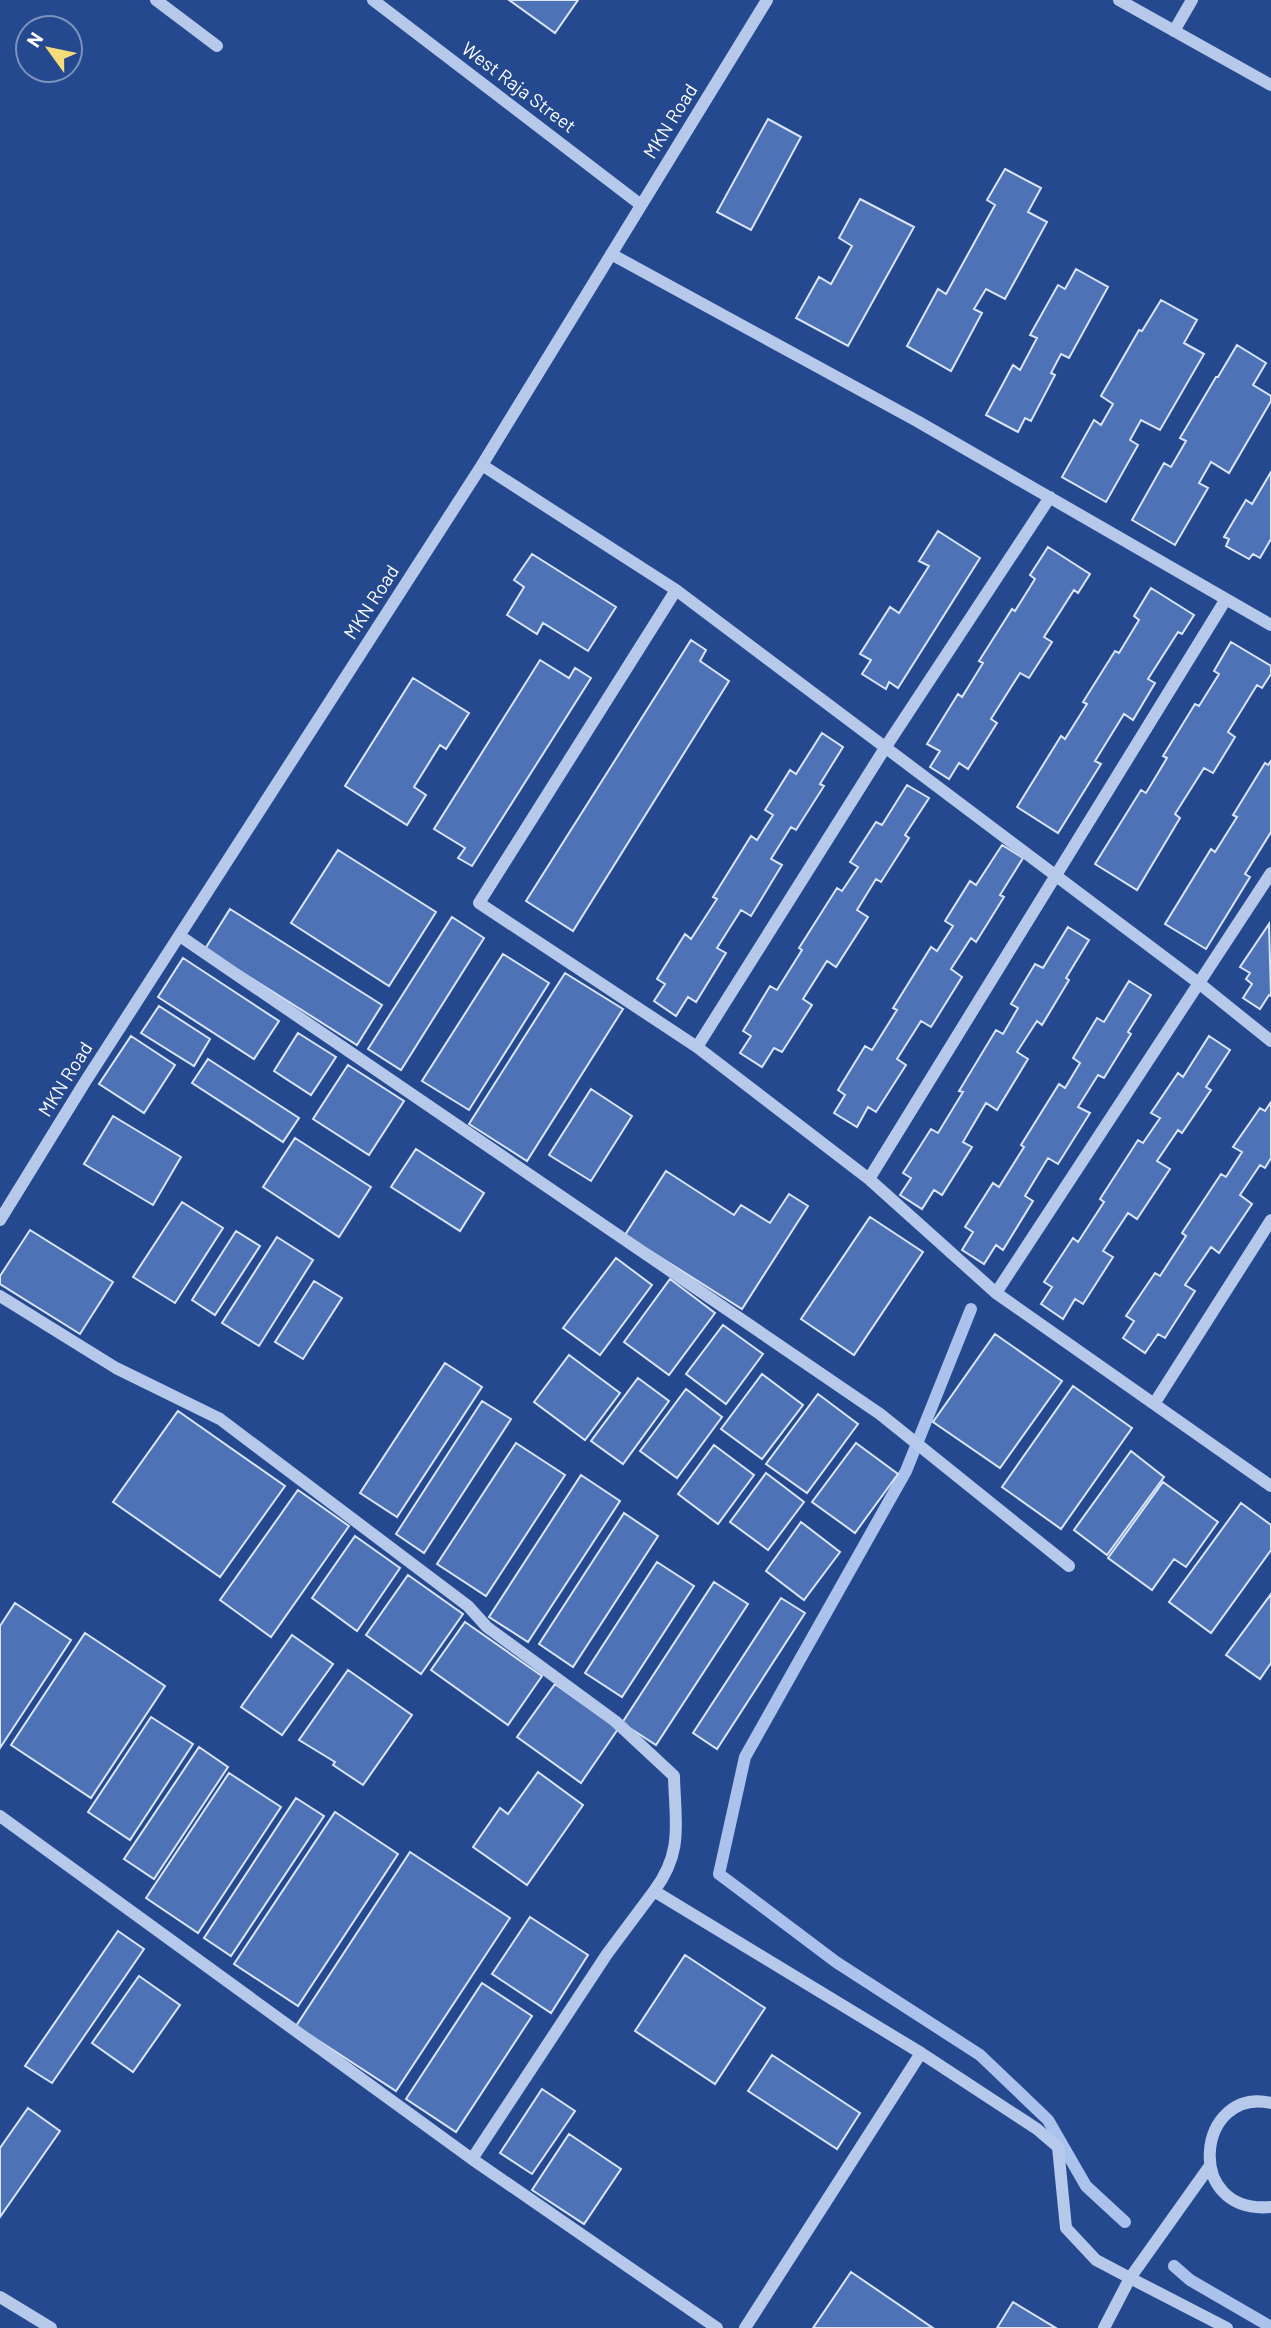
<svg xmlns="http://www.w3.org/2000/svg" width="1271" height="2328" font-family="Barlow,sans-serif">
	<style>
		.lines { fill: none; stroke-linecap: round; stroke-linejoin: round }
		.stream { stroke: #aac2ec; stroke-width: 12 }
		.building { fill: #4d72b6; stroke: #dae5f9; stroke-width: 2 }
		.minor { stroke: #b6c9eb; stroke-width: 12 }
		.labels { text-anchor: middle; stroke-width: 5; stroke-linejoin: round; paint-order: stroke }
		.street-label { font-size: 19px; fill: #fff; stroke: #25498f }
	</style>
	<rect width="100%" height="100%" fill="#25498f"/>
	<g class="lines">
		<path class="stream" d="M971 1309 906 1471 745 1757 719 1874 836 1962 980 2055 1048 2120 1086 2186 1125 2222
			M1174 2266 1190 2280 1271 2327"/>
	</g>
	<path class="building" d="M509 0H578L555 33Z
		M768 119 801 137 751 230 717 212Z
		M1005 169 1041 188 1028 212 1047 222 1005 299 986 289 974 309 982 313 951 371 907 346 938 289 946 294 995 205 987 200Z
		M860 199 914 227 848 346 796 318 819 277 831 284 852 246 839 238Z
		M1076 269 1108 287 1069 358 1061 354 1051 373 1055 375 1031 421 1025 418 1018 432 986 415 1013 365 1020 370 1037 338 1030 335 1058 285 1065 289Z
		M1161 300 1197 320 1184 343 1204 354 1160 430 1141 420 1130 440 1138 445 1106 502 1062 477 1094 420 1101 425 1113 404 1101 396 1139 330 1142 331Z
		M1237 345 1266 363 1253 385 1271 396V401L1229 473 1211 462 1199 483 1208 488 1175 545 1132 520 1164 463 1171 467 1186 441 1180 438 1216 377H1218Z
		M1271 472V539L1260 558 1253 554 1249 559 1226 546 1229 539 1224 537 1246 500 1252 504Z
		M938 531 980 558 898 688 889 682 886 689 862 674 871 660 860 654 890 607 899 613 929 566 919 561Z
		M1048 547 1090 574 1078 593 1074 590 1044 637 1052 642 1029 678 1020 673 991 719 997 723 968 769 959 763 949 779 930 767 940 751 927 744 958 694 962 697 983 663 979 661 1012 609 1015 611 1035 579 1030 575Z
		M532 554 616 607 588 651 543 623 537 634 507 615 524 587 514 580Z
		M1151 588 1194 615 1182 634 1178 632 1148 679 1155 683 1133 720 1124 714 1095 761 1101 764 1058 833 1017 807 1061 736 1065 739 1087 704 1083 702 1115 651 1119 653 1139 620 1134 616Z
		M691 640 706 650 700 661 729 681 573 931 526 901Z
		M1231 642 1271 666V674L1262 688 1257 685 1228 732 1235 737 1213 773 1204 768 1175 814 1180 818 1137 890 1095 864 1141 790 1146 793 1167 758 1163 756 1195 704 1199 706 1219 674 1214 671Z
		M540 660 569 678 575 668 591 678 472 866 458 858 465 848 434 829Z
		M413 678 469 713 446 749 440 745 414 787 426 795 407 825 345 786Z
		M822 733 843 747 820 784 824 786 796 830 791 827 771 859 782 865 751 916 741 910 717 948 726 953 696 1002 688 997 676 1016 654 1001 665 984 657 979 685 934 691 939 717 899 713 897 751 836 757 840 773 815 765 810 790 770 796 774Z
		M1271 761V832L1245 874 1250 877 1206 949 1165 924 1211 849 1215 852 1237 817 1233 815 1265 763 1268 765Z
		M907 785 929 798 905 835 909 838 881 882 876 879 857 910 868 917 836 967 827 961 803 999 812 1005 782 1052 774 1048 762 1067 740 1053 751 1036 743 1031 770 986 777 990 802 950 799 948 837 888 842 891 858 867 850 862 876 822 882 825Z
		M1002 845 1023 858 1000 895 1004 897 976 942 971 938 951 969 962 977 931 1027 921 1021 897 1059 906 1065 876 1112 868 1107 857 1127 834 1113 845 1095 838 1090 865 1046 872 1050 897 1010 893 1008 931 947 937 951 953 926 945 921 970 881 976 885Z
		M338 850 436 912 389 986 291 923Z
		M230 909 382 1005 357 1045 205 949Z
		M452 917 484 938 401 1070 368 1049Z
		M1269 924 1271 996 1269 995 1260 1009 1243 998 1252 984 1246 979 1250 973 1240 967Z
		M1068 927 1089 940 1066 978 1069 980 1042 1025 1037 1021 1017 1052 1028 1059 997 1110 986 1103 963 1142 972 1147 942 1195 934 1190 922 1209 900 1195 911 1178 903 1173 931 1129 938 1133 963 1092 959 1091 996 1030 1003 1034 1018 1008 1011 1004 1035 964 1043 968Z
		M503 954 549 983 469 1110 422 1081Z
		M183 958 279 1021 254 1059 158 997Z
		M565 973 623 1009 527 1161 469 1124Z
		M1129 981 1151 995 1128 1032 1131 1034 1104 1078 1098 1075 1078 1107 1090 1113 1058 1164 1048 1158 1025 1196 1033 1201 1003 1250 996 1245 984 1264 962 1250 973 1232 965 1227 993 1183 999 1187 1024 1147 1021 1145 1059 1084 1065 1088 1080 1063 1073 1058 1097 1018 1104 1022Z
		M159 1006 210 1039 194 1066 141 1033Z
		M298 1033 336 1057 311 1095 274 1071Z
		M131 1036 175 1065 144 1113 99 1084Z
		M1209 1036 1230 1050 1206 1087 1211 1090 1182 1133 1178 1130 1157 1161 1170 1169 1137 1219 1128 1213 1103 1251 1113 1257 1083 1304 1075 1299 1063 1319 1041 1304 1052 1287 1044 1282 1073 1238 1078 1242 1104 1202 1100 1199 1138 1140 1143 1143 1160 1118 1151 1113 1178 1073 1183 1077Z
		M208 1059 299 1118 283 1142 192 1083Z
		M348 1065 404 1101 369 1155 313 1119Z
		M591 1089 632 1116 591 1181 549 1155Z
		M1271 1102V1158L1265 1168 1260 1165 1240 1195 1252 1204 1219 1253 1211 1247 1185 1285 1195 1291 1165 1338 1158 1334 1145 1353 1123 1338 1134 1321 1126 1316 1155 1273 1160 1276 1186 1236 1182 1233 1221 1174 1226 1177 1242 1152 1233 1147 1260 1108 1265 1111Z
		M113 1116 181 1157 153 1205 84 1164Z
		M295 1138 371 1187 339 1237 263 1187Z
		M416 1149 484 1193 460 1231 391 1187Z
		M666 1171 734 1215 741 1205 770 1223 789 1194 808 1206 742 1309 625 1235Z
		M182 1202 223 1228 175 1303 133 1277Z
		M870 1217 923 1252 854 1355 801 1319Z
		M30 1230 113 1282 80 1334 0 1284V1276Z
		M236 1231 260 1246 215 1315 192 1300Z
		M277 1237 313 1260 259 1346 222 1323Z
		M616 1258 652 1285 600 1355 563 1328Z
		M670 1279 715 1313 669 1375 624 1342Z
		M314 1281 342 1298 303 1359 275 1342Z
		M723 1325 763 1354 726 1404 686 1374Z
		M995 1334 1062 1381 1000 1468 933 1422Z
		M569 1355 620 1393 585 1440 534 1402Z
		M445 1363 482 1387 397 1517 360 1493Z
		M762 1374 803 1405 762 1459 721 1429Z
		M638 1378 669 1401 623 1464 591 1441Z
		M1073 1386 1132 1428 1061 1529 1002 1487Z
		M686 1389 722 1417 677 1478 640 1451Z
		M818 1394 858 1424 807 1493 766 1464Z
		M482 1401 511 1419 424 1553 396 1534Z
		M178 1411 285 1486 220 1577 113 1502Z
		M516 1443 565 1475 486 1596 437 1564Z
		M856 1443 898 1474 855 1533 812 1502Z
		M714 1445 754 1475 718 1524 678 1494Z
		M1131 1451 1164 1477 1107 1555 1074 1530Z
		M766 1473 804 1502 768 1550 730 1522Z
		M581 1475 620 1501 528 1642 489 1617Z
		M1163 1482 1218 1522 1186 1567 1174 1559 1152 1590 1108 1558Z
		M298 1490 349 1526 271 1637 220 1600Z
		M1241 1503 1271 1525V1550L1211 1633 1169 1602Z
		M624 1513 658 1536 573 1667 539 1644Z
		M801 1522 840 1552 804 1600 766 1571Z
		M355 1536 400 1568 357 1631 312 1598Z
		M657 1562 694 1586 622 1697 585 1673Z
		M408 1575 463 1614 421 1674 366 1635Z
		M714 1582 748 1604 656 1745 622 1723Z
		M1271 1594V1663L1260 1679 1226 1655Z
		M781 1598 805 1613 717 1749 693 1733Z
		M15 1603 71 1640 0 1748V1626Z
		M465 1622 542 1676 508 1725 431 1670Z
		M85 1633 165 1686 91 1798 11 1745Z
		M292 1635 333 1664 282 1735 241 1707Z
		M348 1670 412 1715 363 1785 333 1765 335 1762 299 1740Z
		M555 1684 618 1729 581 1783 517 1737Z
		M151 1717 193 1744 130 1840 88 1812Z
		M199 1747 228 1767 154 1879 124 1859Z
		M538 1772 583 1805 527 1885 473 1847 500 1808 508 1814Z
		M229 1773 281 1807 198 1933 146 1898Z
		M296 1798 324 1816 231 1956 204 1938Z
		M335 1812 398 1854 298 2006 234 1964Z
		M410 1852 510 1918 396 2091 296 2026Z
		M530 1917 588 1955 551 2013 492 1974Z
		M118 1931 144 1949 52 2083 25 2066Z
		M685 1955 765 2008 715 2084 635 2031Z
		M139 1976 180 2005 133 2072 92 2043Z
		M482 1983 532 2016 456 2132 406 2099Z
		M772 2055 860 2113 837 2149 748 2091Z
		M542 2089 575 2111 532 2174 500 2153Z
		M28 2108 60 2131 0 2217V2148Z
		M569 2134 621 2169 584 2224 532 2190Z
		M851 2272 933 2328H813Z
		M1013 2302 1056 2328H997Z"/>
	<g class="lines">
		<path class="minor" d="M156 0 217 46
			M373 0 641 205
			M1119 0 1271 85
			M1174 31 1192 0
			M611 254 917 421 1271 625
			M482 465 676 590 1200 984 1271 1041
			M676 590 479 903 697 1047 869 1179 996 1293 1271 1486
			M180 936 880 1414 1069 1566
			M697 1047 885 748 1050 497
			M869 1179 1226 599
			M0 1220 85 1082 482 465 767 0
			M996 1293 1271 873
			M0 1296 116 1368 220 1419 468 1606 487 1627 615 1721 674 1776C675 1822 684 1851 654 1891
			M1154 1404 1271 1220
			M0 1816 472 2159 607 1954 654 1891 921 2053 1037 2129 1058 2147 1066 2228 1096 2260 1130 2278 1104 2328
			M1271 2103C1197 2086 1182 2215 1271 2207
			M472 2159 717 2328
			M1209 2167 1130 2278 1227 2328
			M0 2297 51 2328
			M745 2328 921 2053"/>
	</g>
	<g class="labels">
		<g class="street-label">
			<text transform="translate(519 87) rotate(37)" y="7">West Raja Street</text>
			<text transform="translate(670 121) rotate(-58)" y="7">MKN Road</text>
			<text transform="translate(371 602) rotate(-57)" y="7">MKN Road</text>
			<text transform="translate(65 1079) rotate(-58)" y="7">MKN Road</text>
		</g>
	</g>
	<g transform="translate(49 49) rotate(303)"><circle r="33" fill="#25498f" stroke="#7c92bc" stroke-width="2"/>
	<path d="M0-5L12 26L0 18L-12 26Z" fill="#f5dd7a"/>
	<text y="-10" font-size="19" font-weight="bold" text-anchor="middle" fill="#ffffff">N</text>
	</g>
</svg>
